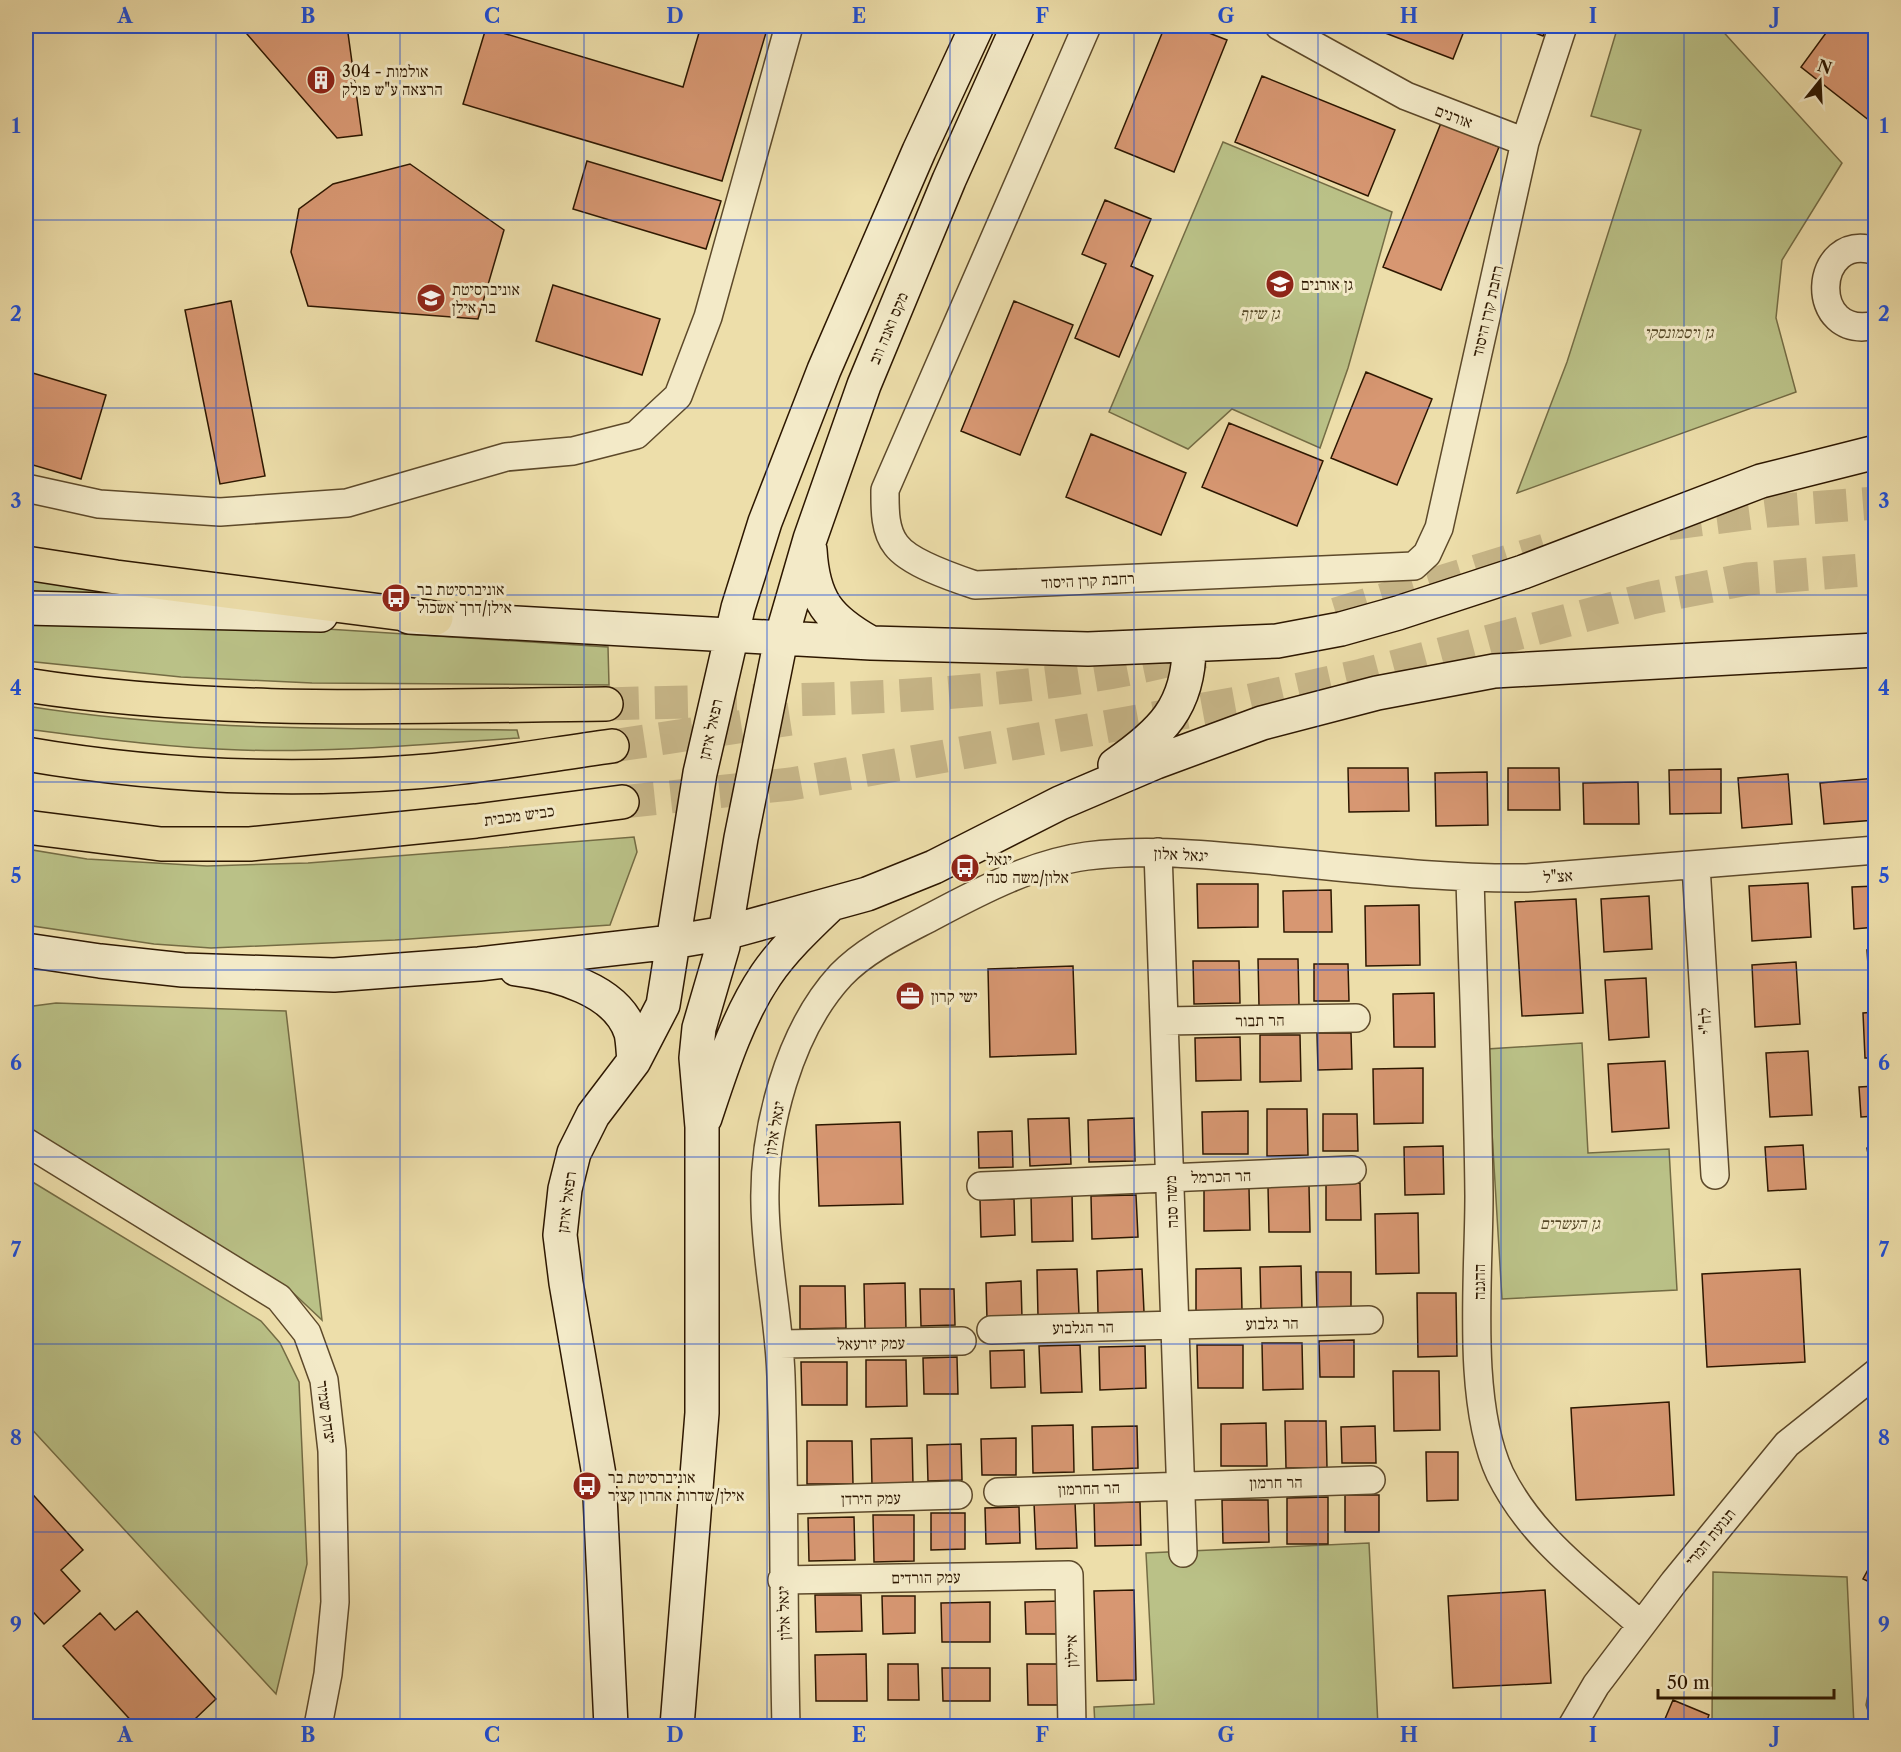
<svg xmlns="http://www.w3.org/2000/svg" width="1901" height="1752" font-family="'Libre Caslon Text','Frank Ruhl Libre',serif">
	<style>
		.green { fill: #bac187; stroke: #746c44; stroke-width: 1.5 }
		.building { fill: #d79772; stroke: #2d1700; stroke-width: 1.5 }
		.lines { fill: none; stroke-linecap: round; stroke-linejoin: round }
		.highway-tunnel { stroke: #c7b688; stroke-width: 33; stroke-dasharray: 33 16; stroke-linecap: butt }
		.street-casing { stroke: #5d492a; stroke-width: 30 }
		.secondary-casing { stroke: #2d1700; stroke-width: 36 }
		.highway-casing { stroke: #2d1700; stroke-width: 36 }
		.street { stroke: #f3eac8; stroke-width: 27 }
		.secondary { stroke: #f3eac8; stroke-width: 33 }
		.highway { stroke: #eddeaa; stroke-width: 33 }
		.grid { fill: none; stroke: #1d4ed8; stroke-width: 1.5; stroke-opacity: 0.55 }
		.labels { text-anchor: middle; stroke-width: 6; stroke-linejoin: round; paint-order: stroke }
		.poi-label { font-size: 16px; fill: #2d1700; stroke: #f3eac8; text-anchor: start }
		.street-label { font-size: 16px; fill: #2d1700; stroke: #f3eac8 }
		.park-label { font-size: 16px; font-style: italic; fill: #574a28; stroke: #f3eac8 }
		.neatline { fill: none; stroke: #1d4ed8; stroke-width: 2 }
		.grid-label { font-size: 20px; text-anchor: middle; font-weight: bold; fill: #1d4ed8 }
	</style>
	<rect width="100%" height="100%" fill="#eddeaa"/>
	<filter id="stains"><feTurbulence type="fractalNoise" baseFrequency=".00333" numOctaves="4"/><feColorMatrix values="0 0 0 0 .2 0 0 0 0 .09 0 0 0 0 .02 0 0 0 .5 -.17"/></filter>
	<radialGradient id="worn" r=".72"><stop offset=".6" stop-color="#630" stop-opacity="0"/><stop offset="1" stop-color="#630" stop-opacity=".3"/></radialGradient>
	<path class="green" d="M1618 26H1718L1842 163 1782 260 1776 318 1796 392 1517 493 1567 362 1641 130 1591 116Z
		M1223 142 1392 212 1348 368 1320 448 1232 409 1188 449 1109 412Z
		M26 573 142 589 143 600 26 595Z
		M26 617 327 629 608 647 609 685 312 683 181 677 26 661Z
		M26 706C188 732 353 728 517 730L519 738C426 744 332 753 240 750 168 748 96 738 26 729Z
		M634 837 637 852 610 925 395 940 211 948 154 944 26 925V849L87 859 207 866 308 863Z
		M56 1003 286 1011 322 1320 288 1288 26 1127V1007Z
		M1582 1043 1588 1153 1669 1149 1677 1290 1502 1299 1487 1049Z
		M26 1178 261 1321 280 1343 299 1382 307 1564 276 1694 26 1423Z
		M1369 1543 1378 1726H1095L1094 1707 1154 1704 1146 1553Z
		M1713 1572 1847 1577 1854 1726H1712Z
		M1875 1659 1876 1726H1873L1866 1705Z"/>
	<path class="building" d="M240 26H347L362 135 337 138Z
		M701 26H768L722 181 463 104 486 28 683 87Z
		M1165 26H1191L1227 40 1174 172 1115 148Z
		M1367 26H1466L1453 59Z
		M1517 26H1547L1543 36Z
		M1831 26H1876V114L1870 121 1801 67Z
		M1262 76 1395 130 1368 196 1235 142Z
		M1441 123 1499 147 1441 290 1383 267Z
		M587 161 721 201 706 249 573 209Z
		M410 164 504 230 478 319 308 306 291 252 299 209 333 184Z
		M1105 200 1151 219 1131 266 1153 276 1119 357 1075 338 1106 264 1082 254Z
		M553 285 660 319 642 375 536 341Z
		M231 301 265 476 220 484 185 310Z
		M1014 301 1073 325 1020 455 961 431Z
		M26 371 106 395 81 479 26 463Z
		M1366 372 1432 399 1397 485 1331 458Z
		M1229 423 1323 461 1297 526 1202 487Z
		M1091 434 1186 473 1161 535 1066 497Z
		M1348 768H1408L1409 811 1349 812Z
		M1508 768H1559L1560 810H1508Z
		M1721 769V813L1670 814 1669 770Z
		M1487 772 1488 825 1436 826 1435 773Z
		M1788 774 1792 824 1742 828 1738 778Z
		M1876 778V820L1824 824 1820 783Z
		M1638 782 1639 824H1584L1583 783Z
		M1808 883 1811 937 1752 941 1749 886Z
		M1197 884H1258V927L1198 928Z
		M1876 886V927L1854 929 1852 887Z
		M1331 890 1332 932H1284L1283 891Z
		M1649 896 1652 949 1604 952 1601 899Z
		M1576 899 1583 1013 1522 1016 1515 902Z
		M1419 905 1420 965 1366 966 1365 906Z
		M1867 950H1876V994H1870Z
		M1258 959H1298L1299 1005 1259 1006Z
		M1193 961H1239L1240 1003 1194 1004Z
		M1796 962 1800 1024 1755 1027 1752 965Z
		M1314 964H1348L1349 1001H1314Z
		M1073 966 1076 1054 990 1057 988 969Z
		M1646 978 1649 1037 1609 1040 1605 980Z
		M1434 993 1435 1047H1394L1393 994Z
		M1876 1012V1058H1865L1863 1013Z
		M1317 1033H1351L1352 1069 1318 1070Z
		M1260 1035H1300L1301 1081 1260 1082Z
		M1240 1037 1241 1080 1196 1081 1195 1038Z
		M1808 1051 1812 1115 1770 1117 1766 1053Z
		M1665 1061 1669 1128 1612 1132 1608 1064Z
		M1423 1068V1123L1374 1124 1373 1069Z
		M1876 1086V1116L1861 1117 1859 1087Z
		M1267 1109H1307L1308 1155 1267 1156Z
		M1248 1111V1154H1203L1202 1112Z
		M1323 1114H1357L1358 1151H1323Z
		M1069 1118 1071 1164 1030 1166 1028 1119Z
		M1134 1118 1135 1161 1089 1162 1088 1120Z
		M900 1122 903 1204 819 1206 816 1125Z
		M1012 1131 1013 1167 979 1168 978 1132Z
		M1803 1145 1806 1189 1768 1191 1765 1147Z
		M1443 1146 1444 1194 1405 1195 1404 1147Z
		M1876 1146V1188H1874L1867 1148Z
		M1360 1183 1361 1220H1326V1184Z
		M1309 1185 1310 1232H1269L1268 1186Z
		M1204 1188H1249L1250 1230 1204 1231Z
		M1072 1194 1073 1241 1032 1242 1031 1195Z
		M1136 1195 1138 1237 1092 1239 1091 1196Z
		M1014 1199 1015 1235 981 1237 980 1200Z
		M1418 1213 1419 1273 1376 1274 1375 1214Z
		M1301 1266 1302 1312 1261 1313 1260 1267Z
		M1241 1268 1242 1311 1196 1312V1269Z
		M1077 1269 1079 1315 1038 1316 1037 1270Z
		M1142 1269 1144 1312 1098 1313 1097 1271Z
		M1800 1269 1805 1362 1707 1367 1702 1274Z
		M1316 1272H1351V1308L1317 1309Z
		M1021 1281 1022 1318 987 1319 986 1283Z
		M905 1283 906 1330H865L864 1284Z
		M800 1286H845L846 1328 800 1329Z
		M920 1289H954L955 1325 921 1326Z
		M1417 1293H1456L1457 1356 1418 1357Z
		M1354 1340V1377H1320L1319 1341Z
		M1262 1343H1302L1303 1389 1263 1390Z
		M1080 1345 1082 1392 1041 1393 1039 1346Z
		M1197 1345H1243V1388H1198Z
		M1145 1346 1146 1388 1100 1390 1099 1347Z
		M1024 1350 1025 1387 991 1388 990 1351Z
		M957 1357 958 1394H924L923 1358Z
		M866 1360H906L907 1406 866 1407Z
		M801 1362H847V1405H802Z
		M1393 1371H1439L1440 1430 1394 1431Z
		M1669 1402 1674 1495 1576 1500 1571 1408Z
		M1285 1421H1326L1327 1468H1286Z
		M1266 1423 1267 1466H1221V1424Z
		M1073 1425 1074 1472 1033 1473 1032 1426Z
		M1137 1426 1138 1468 1093 1470 1092 1427Z
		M1375 1426 1376 1463H1342L1341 1427Z
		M912 1438 913 1485 872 1486 871 1439Z
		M1016 1438V1475H982L981 1439Z
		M807 1441H852L853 1484H807Z
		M961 1444 962 1480 928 1481 927 1445Z
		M1426 1452H1458V1500L1427 1501Z
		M26 1487 83 1550 61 1570 80 1591 44 1624 26 1604Z
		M1345 1495H1379V1532H1345Z
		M1328 1497V1544H1287V1498Z
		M1222 1500H1268L1269 1542 1223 1543Z
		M1075 1502 1077 1548 1036 1549 1034 1503Z
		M1140 1502 1141 1545 1095 1546 1094 1503Z
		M1019 1507 1020 1543 986 1544 985 1508Z
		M931 1513H965V1549L931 1550Z
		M873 1515H914V1561L874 1562Z
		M854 1517 855 1560 809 1561 808 1518Z
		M1876 1555V1585L1863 1579Z
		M1134 1590 1136 1680 1097 1681 1094 1591Z
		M1545 1590 1551 1683 1453 1688 1448 1596Z
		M815 1595H861L862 1631 816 1632Z
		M882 1596H915V1633L883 1634Z
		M1061 1601V1634H1026L1025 1602Z
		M990 1602V1642H942L941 1603Z
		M137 1611 216 1699 195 1719 202 1726H136L63 1646 100 1613 115 1630Z
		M866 1654 867 1701H816L815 1655Z
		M888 1664H918L919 1700H888Z
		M1027 1664H1064V1705H1028Z
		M942 1668H990V1701H943Z
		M1673 1700 1709 1715 1705 1726H1662Z"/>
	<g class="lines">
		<path class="highway-tunnel" d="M1668 524 1768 511 1876 503
			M1336 614 1545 550
			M606 704C805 698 1009 704 1203 652
			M612 746 791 719
			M622 802 791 784 1237 703 1362 675 1651 598 1747 579 1876 569"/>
		<g class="street-casing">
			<path id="street" d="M1087 26 885 490C885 507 884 530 896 545 909 563 954 578 975 585L1414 566 1427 554 1439 528 1525 142
				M1279 26 1406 96 1525 142 1563 26
				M1876 251C1812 230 1806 342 1876 325
				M26 488 99 504 220 512 347 503 506 457 573 451 636 435 678 396 708 317 789 26
				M1158 852 1183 1553
				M1696 866 1715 1175
				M1470 879C1473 984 1478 1090 1479 1196 1479 1277 1466 1401 1500 1474 1532 1539 1589 1578 1641 1625
				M1164 1021 1356 1018
				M26 1142 279 1298 307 1333 324 1380 332 1451 335 1602 328 1674 318 1726
				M981 1186 1352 1170
				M991 1330 1369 1320
				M780 1344 962 1341
				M998 1492 1371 1480
				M785 1500 958 1495
				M782 1580 1069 1575 1072 1726
				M786 1726C783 1609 785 1493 781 1376 779 1318 766 1262 765 1205 763 1130 789 1031 841 975 867 948 903 932 935 915 982 890 1034 863 1087 856 1147 848 1207 855 1266 860 1353 868 1440 879 1527 878L1876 850
				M1572 1726 1596 1685 1674 1582 1787 1444 1876 1373"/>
		</g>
		<g class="secondary-casing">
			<path id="secondary" d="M810 550C813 600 828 619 871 643
				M26 608 321 615
				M409 617 871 643 1088 649 1277 641 1341 629 1398 613 1523 572 1761 481 1876 452
				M1115 765C1161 733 1189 707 1189 647
				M26 950 100 961 183 970 334 975 479 964 672 942 725 933 867 894 934 867 1060 803 1156 762 1262 723 1377 693 1494 671 1876 650
				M516 969C556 974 617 989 631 1033 633 1042 633 1052 634 1061
				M705 1118C721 1070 737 1018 766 975 783 950 806 928 828 907
				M611 1726 599 1475 566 1283 560 1235 565 1189 574 1153 593 1115 634 1061 663 1005 700 773 738 608 765 522 824 370 919 151 977 26
				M677 1726 702 1413V1127L696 1058 699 1028 723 946 741 838 781 639 810 539 864 385 949 180 1018 26"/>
		</g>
		<g class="highway-casing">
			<path id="highway" d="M26 563 116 577 436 618
				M26 685C217 715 413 706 606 704
				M26 754C154 776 285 782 414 772 481 767 546 755 612 746
				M26 827 161 844H250L476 821 622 802"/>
		</g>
		<use href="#street" class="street"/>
		<use href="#secondary" class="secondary"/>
		<use href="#highway" class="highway"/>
	</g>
	<path class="grid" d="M216 26V1726M400 26V1726M584 26V1726M767 26V1726M950 26V1726M1134 26V1726M1318 26V1726M1501 26V1726M1684 26V1726M26 220H1876M26 408H1876M26 595H1876M26 782H1876M26 970H1876M26 1157H1876M26 1344H1876M26 1532H1876"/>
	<defs>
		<g id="building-disc" transform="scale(1.5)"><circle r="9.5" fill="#8f2418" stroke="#f3eac8"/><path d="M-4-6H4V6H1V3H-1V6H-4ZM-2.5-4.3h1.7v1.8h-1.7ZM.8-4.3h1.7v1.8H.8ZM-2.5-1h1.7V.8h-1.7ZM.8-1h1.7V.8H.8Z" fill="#fff"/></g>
		<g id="school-disc" transform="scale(1.5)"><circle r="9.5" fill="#8f2418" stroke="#f3eac8"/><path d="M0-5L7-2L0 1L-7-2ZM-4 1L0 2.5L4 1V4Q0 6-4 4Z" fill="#fff"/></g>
		<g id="university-disc" transform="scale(1.5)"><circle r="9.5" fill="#8f2418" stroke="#f3eac8"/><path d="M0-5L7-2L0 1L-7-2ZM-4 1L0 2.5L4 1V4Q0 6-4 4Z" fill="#fff"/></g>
		<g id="bus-disc" transform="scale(1.5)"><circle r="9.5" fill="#8f2418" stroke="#f3eac8"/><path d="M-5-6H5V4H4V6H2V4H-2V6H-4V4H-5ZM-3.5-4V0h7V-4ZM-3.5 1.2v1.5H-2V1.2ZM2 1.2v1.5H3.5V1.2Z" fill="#fff"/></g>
		<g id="office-disc" transform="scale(1.5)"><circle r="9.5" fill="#8f2418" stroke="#f3eac8"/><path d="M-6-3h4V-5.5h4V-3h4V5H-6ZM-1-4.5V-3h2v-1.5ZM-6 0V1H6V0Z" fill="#fff"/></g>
	</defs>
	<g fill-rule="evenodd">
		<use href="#building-disc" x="321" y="80"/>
		<use href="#school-disc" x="1280" y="284"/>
		<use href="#university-disc" x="431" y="298"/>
		<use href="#bus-disc" x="396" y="598"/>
		<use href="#bus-disc" x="965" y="868"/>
		<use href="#office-disc" x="910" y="996"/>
		<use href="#bus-disc" x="587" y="1486"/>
	</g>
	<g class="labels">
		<g class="poi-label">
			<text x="342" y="77">304 - אולמות<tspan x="342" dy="18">הרצאה ע"ש פולק</tspan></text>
			<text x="1301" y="290">גן אורנים</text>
			<text x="452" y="295">אוניברסיטת<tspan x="452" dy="18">בר אילן</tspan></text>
			<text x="417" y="595">אוניברסיטת בר<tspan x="417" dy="18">אילן/דרך אשכול</tspan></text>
			<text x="986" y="865">יגאל<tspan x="986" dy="18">אלון/משה סנה</tspan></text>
			<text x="931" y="1002">ישי קרון</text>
			<text x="608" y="1483">אוניברסיטת בר<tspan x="608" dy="18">אילן/שדרות אהרון קציר</tspan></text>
		</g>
		<g class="street-label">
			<text transform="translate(1454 116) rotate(21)" y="6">אורנים</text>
			<text transform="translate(1487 311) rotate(-77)" y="6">רחבת קרן היסוד</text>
			<text transform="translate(888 328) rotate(-67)" y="6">מקס ואנה ווב</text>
			<text transform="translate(1088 580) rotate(-3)" y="6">רחבת קרן היסוד</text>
			<text transform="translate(710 729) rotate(-77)" y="6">רפאל איתן</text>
			<text transform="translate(519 815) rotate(-8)" y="6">כביש מכבית</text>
			<text transform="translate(1181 854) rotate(3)" y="6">יגאל אלון</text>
			<text transform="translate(1558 876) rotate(-4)" y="6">אצ"ל</text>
			<text transform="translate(1260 1020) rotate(-1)" y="6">הר תבור</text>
			<text transform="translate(1705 1021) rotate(-94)" y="6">לח"י</text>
			<text transform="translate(774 1128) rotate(-80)" y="6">יגאל אלון</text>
			<text transform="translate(1221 1176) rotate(-2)" y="6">הר הכרמל</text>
			<text transform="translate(566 1202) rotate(-82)" y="6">רפאל איתן</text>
			<text transform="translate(1171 1202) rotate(-92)" y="6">משה סנה</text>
			<text transform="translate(1479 1282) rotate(-90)" y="6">ההגנה</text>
			<text transform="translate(1272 1323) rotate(-1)" y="6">הר גלבוע</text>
			<text transform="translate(1083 1327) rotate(-1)" y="6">הר הגלבוע</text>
			<text transform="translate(871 1343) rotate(-1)" y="6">עמק יזרעאל</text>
			<text transform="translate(327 1412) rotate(82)" y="6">יצחק שמיר</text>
			<text transform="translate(1276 1482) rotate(-1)" y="6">הר חרמון</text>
			<text transform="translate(1089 1488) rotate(-2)" y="6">הר החרמון</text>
			<text transform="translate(871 1498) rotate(-1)" y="6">עמק הירדן</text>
			<text transform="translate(1710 1537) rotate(-51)" y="6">תנועת המרי</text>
			<text transform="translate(926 1577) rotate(-1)" y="6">עמק הורדים</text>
			<text transform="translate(783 1613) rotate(-92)" y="6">יגאל אלון</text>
			<text transform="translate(1071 1651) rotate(-91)" y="6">איילון</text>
		</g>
		<g class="park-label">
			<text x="1260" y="319">גן שיזף</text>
			<text x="1679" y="338">גן ויסמונסקי</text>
			<text x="1570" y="1229">גן העשרים</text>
		</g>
	</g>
	<rect width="1901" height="1752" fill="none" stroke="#eddeaa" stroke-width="66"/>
	<g transform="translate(1820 81) rotate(18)" stroke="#f3eac8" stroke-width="4.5" paint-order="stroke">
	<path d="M0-4.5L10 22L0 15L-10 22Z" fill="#2d1700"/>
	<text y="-9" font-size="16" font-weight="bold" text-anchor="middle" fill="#2d1700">N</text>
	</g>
	<path d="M1658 1689v9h176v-9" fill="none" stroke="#2d1700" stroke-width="3"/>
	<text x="1667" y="1689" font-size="18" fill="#2d1700" stroke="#f3eac8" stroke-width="4.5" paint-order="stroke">50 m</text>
	<rect x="33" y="33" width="1835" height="1686" class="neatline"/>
	<g class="grid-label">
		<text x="125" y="23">A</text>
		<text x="308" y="23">B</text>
		<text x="492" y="23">C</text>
		<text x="675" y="23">D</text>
		<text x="859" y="23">E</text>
		<text x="1042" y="23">F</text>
		<text x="1226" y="23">G</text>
		<text x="1409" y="23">H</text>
		<text x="1593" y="23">I</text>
		<text x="1776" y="23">J</text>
		<text x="16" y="133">1</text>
		<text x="1884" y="133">1</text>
		<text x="16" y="321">2</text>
		<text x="1884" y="321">2</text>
		<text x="16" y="508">3</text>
		<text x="1884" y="508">3</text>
		<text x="16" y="695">4</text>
		<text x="1884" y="695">4</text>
		<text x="16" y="883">5</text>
		<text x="1884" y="883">5</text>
		<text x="16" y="1070">6</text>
		<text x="1884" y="1070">6</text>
		<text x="16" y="1257">7</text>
		<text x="1884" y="1257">7</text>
		<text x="16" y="1445">8</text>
		<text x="1884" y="1445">8</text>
		<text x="16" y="1632">9</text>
		<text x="1884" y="1632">9</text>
		<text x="125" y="1742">A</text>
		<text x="308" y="1742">B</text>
		<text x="492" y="1742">C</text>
		<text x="675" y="1742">D</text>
		<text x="859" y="1742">E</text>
		<text x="1042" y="1742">F</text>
		<text x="1226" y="1742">G</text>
		<text x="1409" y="1742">H</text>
		<text x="1593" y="1742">I</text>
		<text x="1776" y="1742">J</text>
	</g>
	<rect width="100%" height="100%" filter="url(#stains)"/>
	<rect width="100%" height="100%" fill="url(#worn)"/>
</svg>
